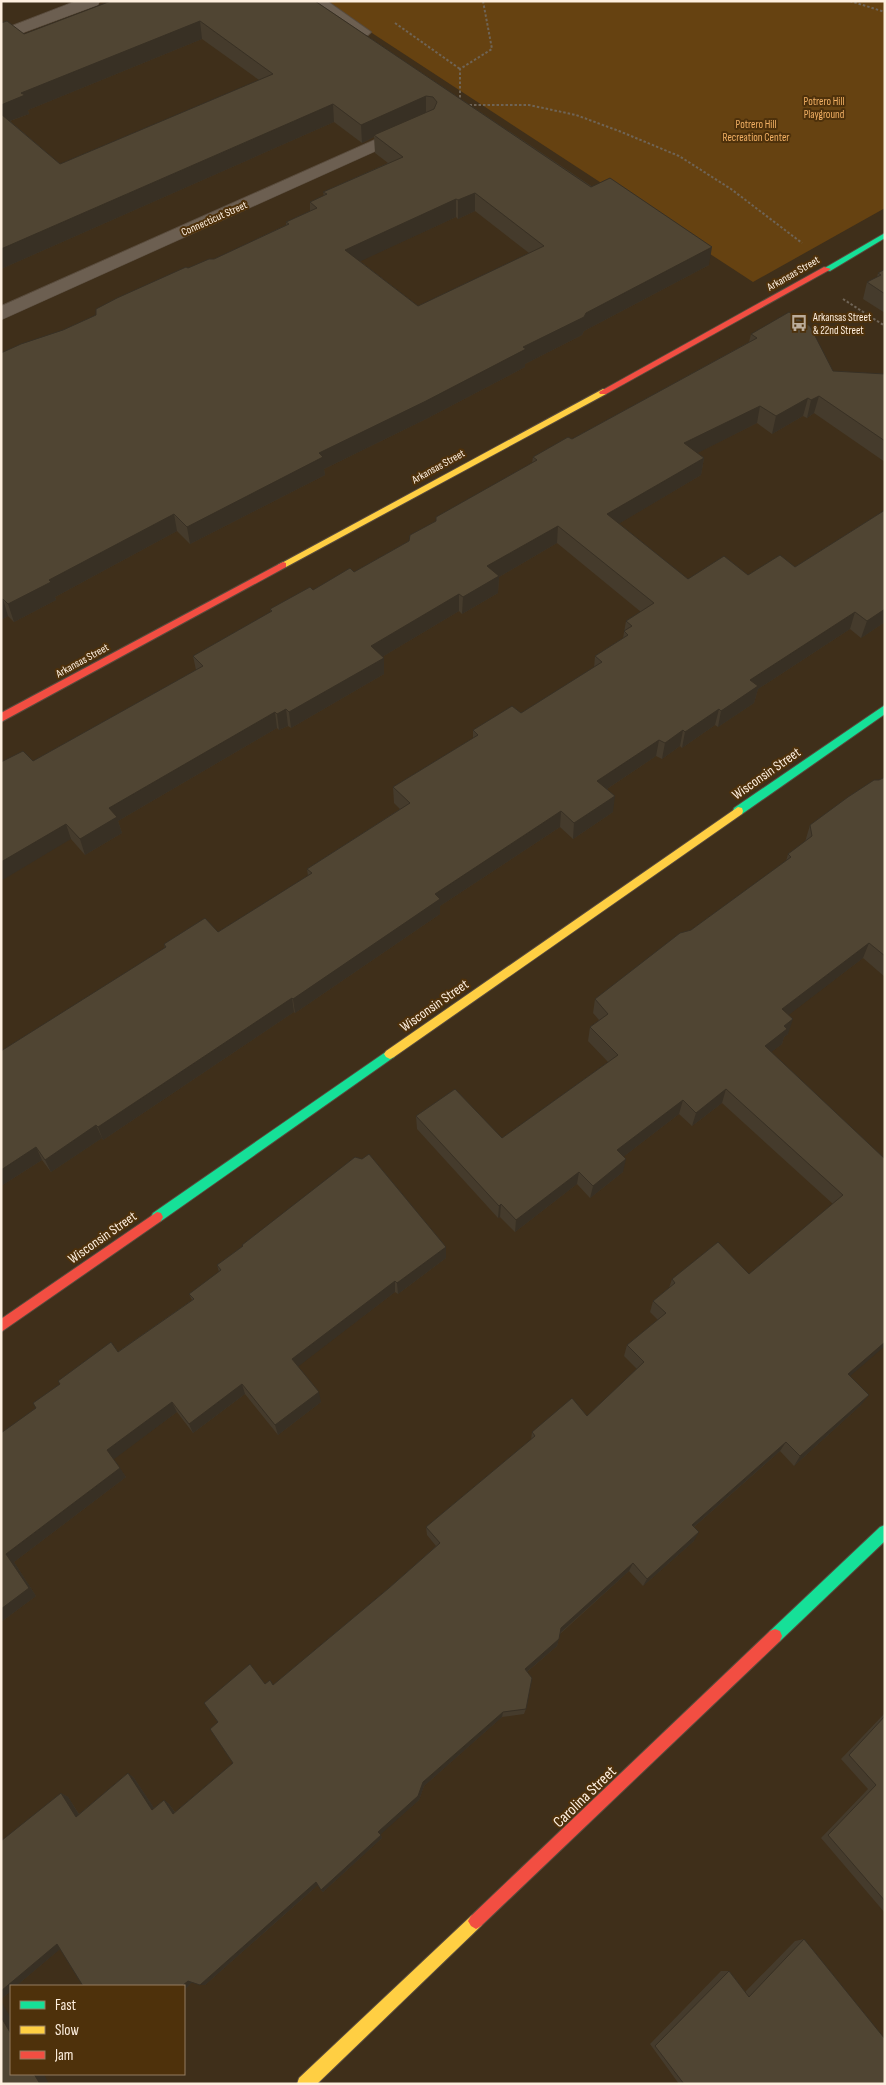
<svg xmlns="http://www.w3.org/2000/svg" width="886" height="2085" font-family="'Sofia Sans Condensed',sans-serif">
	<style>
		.green { fill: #664211 }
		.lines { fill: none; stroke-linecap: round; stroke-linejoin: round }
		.lane-casing { stroke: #584b3d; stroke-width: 2 }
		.street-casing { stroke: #584b3d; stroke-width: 1 }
		.fast-casing { stroke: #584b3d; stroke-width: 2 }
		.slow-casing { stroke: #584b3d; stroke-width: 2 }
		.jam-casing { stroke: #584b3d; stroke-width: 2 }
		.path { stroke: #6f6456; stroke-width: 2; stroke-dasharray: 2.5 2; stroke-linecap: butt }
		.lane { fill: #6c5f51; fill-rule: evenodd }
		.street { fill: #6c5f51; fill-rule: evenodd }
		.fast { fill: #16e098; fill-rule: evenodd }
		.slow { fill: #ffcf43; fill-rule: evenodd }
		.jam { fill: #f24e42; fill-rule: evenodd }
		.wall { fill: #453b2c; fill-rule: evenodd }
		.shaded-wall { fill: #383024 }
		.building { fill: #504533; stroke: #383024; fill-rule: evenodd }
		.labels { text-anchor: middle; stroke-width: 4; stroke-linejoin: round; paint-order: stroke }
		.far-park-label { font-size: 11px; fill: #f1af63; stroke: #4e310b }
		.far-street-label { font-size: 11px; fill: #feefdf; stroke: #4e310b }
		.far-poi-label { font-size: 11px; fill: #feefdf; stroke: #4e310b; text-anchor: start }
		.street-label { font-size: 14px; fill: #feefdf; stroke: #4e310b }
		.near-street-label { font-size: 16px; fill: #feefdf; stroke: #4e310b }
	</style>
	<rect width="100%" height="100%" fill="#3f2f1a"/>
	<path class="green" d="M323 1H885V208L753 282Z"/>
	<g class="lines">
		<g class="lane-casing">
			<path id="lane" d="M310 1H327L371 32 368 35H358Z"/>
		</g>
		<g class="street-casing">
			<path id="street" d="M76 1H100L98 5 1 41V30Z
				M410 124 416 125 419 129 416 133 1 320V306Z"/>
		</g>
		<g class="fast-casing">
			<path id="fast" d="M885 233V238L830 271 823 269Z
				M885 705V714L742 814H734L733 811 734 808Z
				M390 1049 394 1051 396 1054 394 1057 161 1221 157 1222 153 1221 151 1217 153 1213Z
				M885 1525V1541L780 1641 775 1643 770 1641 768 1636 770 1631 880 1527Z"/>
		</g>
		<g class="slow-casing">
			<path id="slow" d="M603 389 606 390V394L286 567H280L278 565Z
				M738 807 742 808 743 811 742 814 394 1057 390 1059 386 1057 384 1054 386 1051Z
				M476 1913 481 1916 484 1921 481 1926 317 2084H297L299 2078 471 1916Z"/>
		</g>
		<g class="jam-casing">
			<path id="jam" d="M824 267 831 269 606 394H600L599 392Z
				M283 562 286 563V567L1 722V713Z
				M157 1212 161 1213 163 1217 161 1221 1 1332V1319Z
				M775 1629 780 1631 782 1636 780 1641 481 1926 476 1929 471 1926 468 1921 471 1916 770 1631Z"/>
		</g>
		<path class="path" d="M850 1 885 12
			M395 23 460 69
			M460 102V69L492 49 483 1
			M465 105H529L576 115 619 131 679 156 731 189 802 243
			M843 299 885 326"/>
		<use href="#lane" class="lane"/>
		<use href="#street" class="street"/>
		<use href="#fast" class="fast"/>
		<use href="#slow" class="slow"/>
		<use href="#jam" class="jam"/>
	</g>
	<path class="wall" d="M315 1 709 265 584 331 582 335 525 364V367L426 419 324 469 325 475 190 544 177 531 55 597 56 600 14 622 8 616 1 620V353L63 330 96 315 188 268 214 259 286 225V222L310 211V202L324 196 323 192 388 163 375 153 374 137 362 143 334 122 1 269V23L24 34ZM202 39 259 80 60 164 10 121 29 114 28 110ZM475 211 529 253 418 306 360 261 456 217 458 219Z
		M885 269V313L863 299 867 282 877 277 878 273Z
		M751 334 833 371 885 374V462L814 413 807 418 803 416 772 434 757 423 697 453 704 458 701 475 618 524 688 579 748 575 795 567 885 510V622L861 638 850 629 758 689 754 703 718 727 715 725 682 748 680 746 662 759 656 756 607 789 613 812 573 839 560 827 440 906V914L295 1013 294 1012 103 1140 102 1138 51 1172 42 1160 1 1186 165 948 164 944 218 932 308 876 307 869 400 809 394 803 393 787 473 738V730L521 713 594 668 595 656 623 638 626 621 641 612 557 543 499 577 498 593 462 614 459 611 382 657 384 674 291 728 288 726 279 730 277 728 118 821 122 833 85 855 71 839 33 761 196 670 193 656 271 612 270 609 354 572 409 541 436 521 532 463 533 457 572 439 749 342Z
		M885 777V977L863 958 788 1015V1034L784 1037 782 1044 771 1052 885 1159 850 1376 861 1405 794 1466 780 1451 694 1527V1541L643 1586 629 1571 560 1634 557 1646 527 1672 526 1709 524 1714 502 1717 424 1786 419 1800 380 1834 382 1838 323 1892 321 1890 318 1885 205 1985 192 1982 184 1990 60 1949 16 1986H11V1991L1 1999 61 1793 68 1797 79 1814 128 1773 134 1778 154 1808 164 1800 169 1804 175 1812 233 1763 265 1684 273 1685 389 1588 436 1546 427 1535 426 1527 531 1440 532 1432 587 1416 637 1369 624 1356 627 1345 658 1320 650 1312 653 1301 669 1288 672 1279 749 1274 833 1204 722 1103 692 1126 679 1114 623 1157V1172L590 1198 577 1184 515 1232 500 1217 498 1218 417 1129 416 1116 502 1138 608 1062 588 1041 590 1027 599 1020 593 1013 595 999 691 930 786 861 788 854 805 842 810 825Z
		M242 1245 446 1247V1258L398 1294 395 1292 298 1366 321 1402 278 1435 245 1394 193 1433 177 1412 113 1459 126 1477 14 1562 36 1596 1 1622V1433L192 1300 189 1294 219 1272 217 1265 242 1247Z
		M885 1713V1913L821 1838 868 1789 841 1759Z
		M804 1939 885 2084H679L650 2044 721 1971H729L745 1992 795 1941Z"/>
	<path class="shaded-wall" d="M200 21 202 39 28 110 29 114 1 124V105L21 93Z
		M426 96V114L374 135V137L362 143 361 125Z
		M333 104 334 122 1 269V249Z
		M475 193V211L458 219V200Z
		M456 199V217L346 268 345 250Z
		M712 247 709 265 584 331 582 335 525 364V367L426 419 324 469 325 475 190 544 187 527 319 453 523 347 586 313Z
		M819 396 814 413 807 418 811 400Z
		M808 398 803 416 772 434 776 416Z
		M760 406 757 423 682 461 684 443Z
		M704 458 701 475 605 532 607 514Z
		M174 514 177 531 55 597 56 600 14 622 8 604 49 580Z
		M558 526 557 543 499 577 498 593 462 614 463 597 487 566Z
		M459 594V611L372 663 371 646Z
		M3 599 8 616 1 620V600Z
		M885 609V622L861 638 867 621Z
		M855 612 850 629 758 689 754 703 718 727 721 711 750 680Z
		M384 658V674L291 728 289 712Z
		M286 709 288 726 279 730 277 714Z
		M719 709 715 725 682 748 685 732Z
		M275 712 277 728 118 821 122 833 85 855 80 839 109 808Z
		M683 730 680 746 662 759 665 743Z
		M659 740 656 756 595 797 597 781Z
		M615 796 613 812 573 839 574 823Z
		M561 811 560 827 440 906V914L295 1013 293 999 435 894Z
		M66 824 71 839 1 881V862Z
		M869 943 863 958 777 1024 782 1009Z
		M292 998 294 1012 103 1140 98 1127Z
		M793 1019 788 1034 784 1037 782 1044 761 1060 765 1046 784 1026Z
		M726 1089 722 1103 692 1126 696 1113Z
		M683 1100 679 1114 614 1164 617 1150Z
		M96 1125 102 1138 51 1172 45 1160Z
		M36 1147 42 1160 1 1186V1170Z
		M626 1159 623 1172 590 1198 593 1186Z
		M579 1172 577 1184 515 1232 516 1220Z
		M501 1204 500 1217 498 1218 499 1206Z
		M446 1247V1258L398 1294 397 1283Z
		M395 1281V1292L295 1369 292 1359Z
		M885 1342V1346L841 1384 848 1374Z
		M242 1384 245 1394 193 1433 189 1424Z
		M319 1392 321 1402 278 1435 275 1425Z
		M869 1395 861 1405 794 1466 800 1456Z
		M172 1402 177 1412 113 1460 107 1450Z
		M786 1442 780 1451 687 1533 692 1525Z
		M120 1468 126 1477 14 1562 36 1596 1 1622V1609L6 1554Z
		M699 1532 694 1541 643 1586 647 1579Z
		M633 1563 629 1571 559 1634 561 1628Z
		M559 1639 557 1646 523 1675 525 1669Z
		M503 1712 502 1717 424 1786 419 1800 380 1835 378 1832 423 1782Z
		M128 1773 134 1778 158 1814 152 1810Z
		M61 1793 68 1797 83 1821 76 1817Z
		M164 1800 169 1804 178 1817 173 1814Z
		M381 1835 382 1838 323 1892 321 1890Z
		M316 1882 319 1884 205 1985H200Z
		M57 1944 65 1945 16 1986H11V1991L1 1999V1991Z
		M188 1981H193L184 1990V1986H182Z
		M1 2001 11 2018V2034L1 2017Z
		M34 2074H44L49 2084H40Z"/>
	<path class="building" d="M111 1H315L591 187 610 178 712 247 586 313 584 317 523 347 526 349 426 401 319 453 323 457 187 527 174 514 49 580 51 582 8 604 3 599 1 600V353L21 344 63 330 96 315V309L117 298 186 267 188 268 209 259H214L289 224 286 222 317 208 310 202 327 194 323 192 403 157 374 135 434 109 437 102 433 97 426 96 361 125 333 104 1 249V114L60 164 273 74 200 21 21 93 25 95 1 105V23L7 21 24 34ZM475 193 544 246 418 306 345 250 456 199 458 200Z
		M885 269V294L867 282 881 275 878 273Z
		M789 312 810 326 833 371 885 374V441L819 396 811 400 808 398 776 416 760 406 684 443 704 458 607 514 688 579 724 556 748 575 780 555 795 567 885 510V609L867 621 855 612 750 680 758 686 721 711 719 709 685 732 683 730 665 743 659 740 597 781 615 796 574 823 561 811 435 894 440 899 293 999 292 998 98 1127 96 1125 45 1160 36 1147 1 1170V1051L166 947 164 944 205 918 218 932 312 873 307 869 410 803 393 787 478 735 473 730 512 706 521 713 602 662 595 656 628 635 624 631 632 626 626 621 654 603 558 526 487 566 499 576 463 597 459 594 371 646 384 658 289 712 286 709 277 714 275 712 109 808 117 817 80 839 66 824 1 862V762L23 751 33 761 203 666 193 656 272 611 270 609 310 587 313 590 350 568 354 572 409 541 410 535 436 521V517L537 460 533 457 568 437 572 439 757 338 751 334Z
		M885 777V956L869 943 782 1009 793 1019 784 1026 787 1029 765 1046 885 1159V1342L848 1374 869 1395 800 1456 786 1442 692 1525 699 1532 647 1579 633 1563 561 1628 559 1639 525 1669 532 1678 526 1709 503 1712 423 1782 418 1796 378 1832 381 1835 321 1890 316 1882 200 1985 188 1981 182 1986H83L57 1944 1 1991V1841L61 1793 76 1817 128 1773 152 1810 164 1800 173 1814 233 1763 210 1729 218 1722 204 1703 250 1664 265 1684 270 1680 273 1685 389 1588 440 1543 426 1527 535 1436 532 1432 572 1398 587 1416 644 1362 627 1345 666 1313 653 1301 675 1283 672 1279 718 1242 749 1274 843 1195 726 1089 696 1113 683 1100 617 1150 626 1159 593 1186 579 1172 516 1220 501 1204 499 1206 416 1116 455 1089 502 1138 618 1055 590 1027 608 1014 595 999 680 933 691 930 791 857 788 854 812 836 810 825 848 797 874 780H879Z
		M369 1154 446 1247 397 1283 395 1281 292 1359 319 1392 275 1425 242 1384 189 1424 172 1402 107 1450 120 1468 6 1554 29 1588 1 1609V1433L36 1408 33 1403 60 1384 58 1381 111 1342 118 1352 194 1299 189 1294 221 1270 217 1265 243 1246 242 1245 355 1157 362 1159Z
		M885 1716V1901L828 1835 876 1785 849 1755Z
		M804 1939 885 2039V2084H684L655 2046 729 1971 749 1997Z
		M1 2017 11 2034V2074H34L40 2084H1Z"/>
	<defs>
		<g id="bus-bare" transform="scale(1.35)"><path d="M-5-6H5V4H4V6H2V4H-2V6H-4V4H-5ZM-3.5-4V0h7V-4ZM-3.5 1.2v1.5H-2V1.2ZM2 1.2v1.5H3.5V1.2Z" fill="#bbac9a" stroke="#4e310b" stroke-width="2.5" paint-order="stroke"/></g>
	</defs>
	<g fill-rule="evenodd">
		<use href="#bus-bare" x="799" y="323"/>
	</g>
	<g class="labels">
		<g class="far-park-label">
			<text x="824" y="105">Potrero Hill<tspan x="824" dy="13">Playground</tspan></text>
			<text x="756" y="128">Potrero Hill<tspan x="756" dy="13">Recreation Center</tspan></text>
		</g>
		<g class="far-street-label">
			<text transform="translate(214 218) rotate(-24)" y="4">Connecticut Street</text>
			<text transform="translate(793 273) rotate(-30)" y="4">Arkansas Street</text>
			<text transform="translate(438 466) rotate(-29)" y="4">Arkansas Street</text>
			<text transform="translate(82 660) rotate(-29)" y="4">Arkansas Street</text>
		</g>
		<g class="far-poi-label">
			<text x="813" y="321">Arkansas Street<tspan x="813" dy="13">&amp; 22nd Street</tspan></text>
		</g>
		<g class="street-label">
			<text transform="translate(766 773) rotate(-35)" y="5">Wisconsin Street</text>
			<text transform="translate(434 1005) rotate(-35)" y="5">Wisconsin Street</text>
			<text transform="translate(102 1237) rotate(-35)" y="5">Wisconsin Street</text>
		</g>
		<g class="near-street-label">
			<text transform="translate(584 1796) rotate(-44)" y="6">Carolina Street</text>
		</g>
	</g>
	<rect width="886" height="2085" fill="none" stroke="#feefdf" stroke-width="5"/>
	<rect x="10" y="1985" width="175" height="90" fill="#4e310b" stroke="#947d60"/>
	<rect x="20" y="2001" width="25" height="8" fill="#16e098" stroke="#947d60"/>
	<text x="55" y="2010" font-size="15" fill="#feefdf">Fast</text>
	<rect x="20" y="2026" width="25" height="8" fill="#ffcf43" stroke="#947d60"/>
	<text x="55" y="2035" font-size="15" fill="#feefdf">Slow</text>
	<rect x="20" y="2051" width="25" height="8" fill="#f24e42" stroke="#947d60"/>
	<text x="55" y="2060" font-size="15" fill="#feefdf">Jam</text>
</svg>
